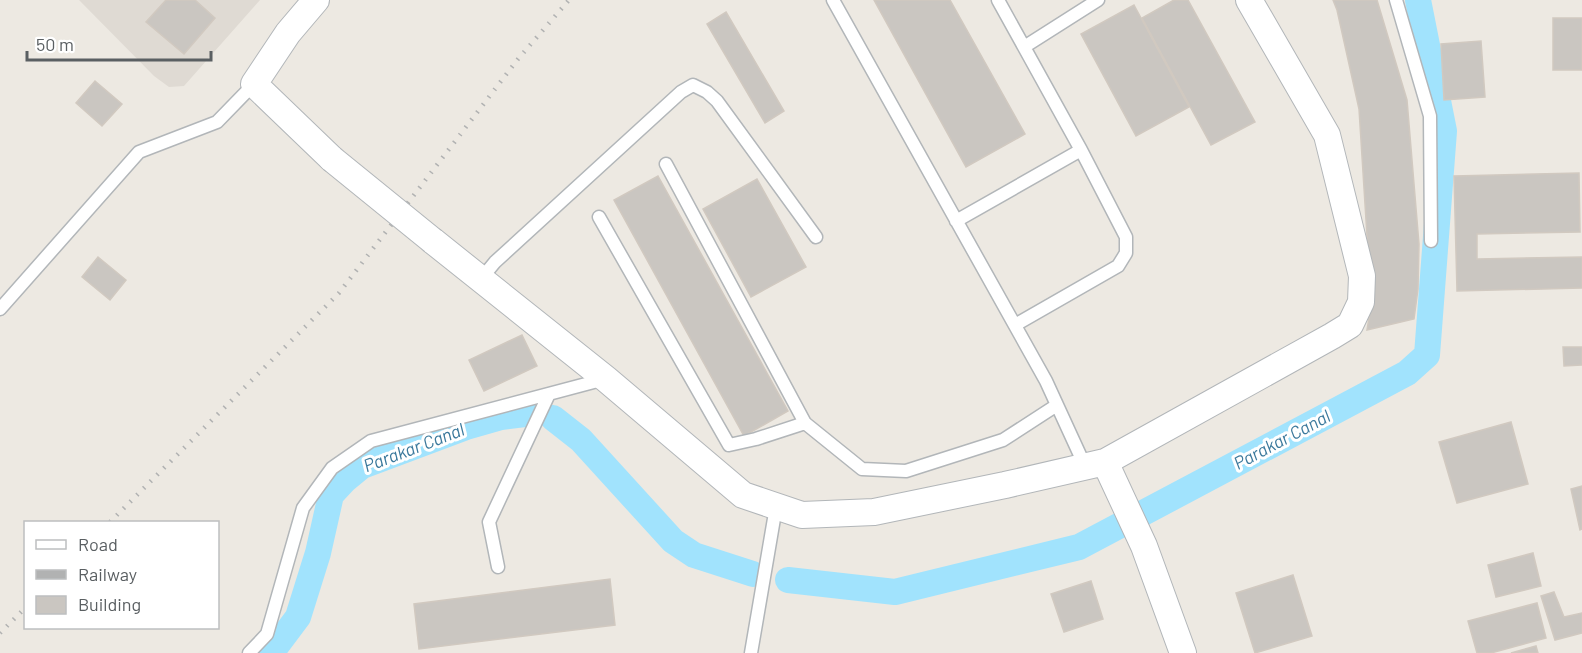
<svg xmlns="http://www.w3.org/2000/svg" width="1582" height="653" font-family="Barlow,sans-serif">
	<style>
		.education { fill: #dfdad3 }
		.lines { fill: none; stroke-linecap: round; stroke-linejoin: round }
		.canal { stroke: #a1e3fd; stroke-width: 26 }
		.building { fill: #cac6c1; stroke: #d1c9c0; stroke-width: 1.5 }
		.service-casing { stroke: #b2b6b9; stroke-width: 15 }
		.minor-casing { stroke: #b2b6b9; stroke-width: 28 }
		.service { stroke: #fff; stroke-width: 12 }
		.minor { stroke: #fff; stroke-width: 26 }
		.rail { stroke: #b1b2b2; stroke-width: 4.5; stroke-dasharray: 1.5 8; stroke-linecap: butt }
		.minor-bridge-casing { stroke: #b2b6b9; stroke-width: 28; stroke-linecap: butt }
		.minor-bridge { stroke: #fff; stroke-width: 26 }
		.labels { text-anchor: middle; stroke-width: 6; stroke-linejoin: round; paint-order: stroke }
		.water-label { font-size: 18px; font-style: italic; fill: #3b799c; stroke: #fff }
	</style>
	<rect width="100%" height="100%" fill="#ede9e2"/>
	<path class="education" d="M79 0H260L184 86 169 87 154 76Z"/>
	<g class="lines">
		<path class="canal" d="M553 418 581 440 673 541 694 555 753 574
			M788 580 895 592 1079 547 1407 373 1427 355 1444 131 1418 0
			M271 653 298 617 318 553 331 495 345 480 362 466 466 427 501 417 533 413"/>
	</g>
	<path class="building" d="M166 0H195L215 18 184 54 146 22Z
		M874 0H950L1025 134 966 167Z
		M1174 0H1188L1255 122 1211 145 1142 18Z
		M1333 0H1377L1407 100 1419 244 1418 289 1414 319 1367 330 1374 287 1370 283 1359 109 1337 10Z
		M1134 5 1189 107 1136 136 1081 34Z
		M726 12 784 111 765 123 707 24Z
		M1553 18H1582V70H1553Z
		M1481 41 1485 97 1444 100 1441 44Z
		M95 81 122 104 102 126 76 103Z
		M1579 173 1580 232 1477 234V259L1582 257V288L1457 291 1454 176Z
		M658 176 788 411 744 436 614 200Z
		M757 179 806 267 751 297 703 209Z
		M98 257 126 280 110 300 82 277Z
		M522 335 537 366 484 391 469 360Z
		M1563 347H1582V365L1564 366Z
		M1511 422 1528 484 1457 503 1439 442Z
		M1582 486V529L1580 530 1571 489Z
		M1533 553 1541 586 1496 597 1488 565Z
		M1293 575 1312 636 1255 653 1236 593Z
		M610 579 615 625 419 649 414 604Z
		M1091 581 1103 619 1064 632 1051 594Z
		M1554 592 1564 617 1582 613V633L1555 640 1541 596Z
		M1537 603 1546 638 1491 653H1477L1468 621Z
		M1536 646 1538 653H1511Z"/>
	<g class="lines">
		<g class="service-casing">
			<path id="service" d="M833 0 1046 381 1085 466
				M998 0 1081 150 1126 237V253L1118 266 1015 325
				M1396 0 1430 116 1431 241
				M1024 47 1098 0
				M666 164 805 423 862 469 906 471 1003 440 1057 405
				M599 217 729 445 756 439 805 423
				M956 221 1081 150
				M481 279 495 262 681 92 693 85 707 92 717 101 816 237
				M0 309 139 152 217 122 254 84
				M498 567 489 522 549 394
				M249 653 267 634 303 508 332 468 371 441 605 379
				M751 653 776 507"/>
		</g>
		<g class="minor-casing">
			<path id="minor" d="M316 0 288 33 254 84 332 159
				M433 241 606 379 743 495 802 515 874 512 1005 485 1105 462 1332 336 1350 325 1361 302 1362 276 1327 135 1249 0
				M1105 462 1144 546 1183 653"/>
		</g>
		<use href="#service" class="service"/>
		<use href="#minor" class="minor"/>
		<path class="rail" d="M110 522 339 293 518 59 569 0
			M0 633 26 607"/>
		<g class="minor-bridge-casing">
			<path id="minor-bridge" d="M332 159 433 241"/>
		</g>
		<use href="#minor-bridge" class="minor-bridge"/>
	</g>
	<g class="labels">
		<g class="water-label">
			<text transform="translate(1282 440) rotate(-28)" y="6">Parakar Canal</text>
			<text transform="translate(414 448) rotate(-21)" y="6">Parakar Canal</text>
		</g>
	</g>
	<rect x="24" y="521" width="195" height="108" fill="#ffffff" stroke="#bdbfc0" stroke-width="1.5"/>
	<rect x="36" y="540" width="30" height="9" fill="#ffffff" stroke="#bdbfc0" stroke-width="1.5"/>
	<text x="78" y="551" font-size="18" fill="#5a5f62">Road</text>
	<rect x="36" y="570" width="30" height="9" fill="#b1b2b2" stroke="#bdbfc0" stroke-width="1.5"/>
	<text x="78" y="581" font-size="18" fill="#5a5f62">Railway</text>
	<rect x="36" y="596" width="30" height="18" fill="#cac6c1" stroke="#bdbfc0" stroke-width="1.5"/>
	<text x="78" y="611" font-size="18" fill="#5a5f62">Building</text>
	<path d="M27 51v9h184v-9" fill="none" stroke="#5a5f62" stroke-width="3"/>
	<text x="36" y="51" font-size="18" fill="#5a5f62" stroke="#ffffff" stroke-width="4.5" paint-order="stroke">50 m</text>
</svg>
